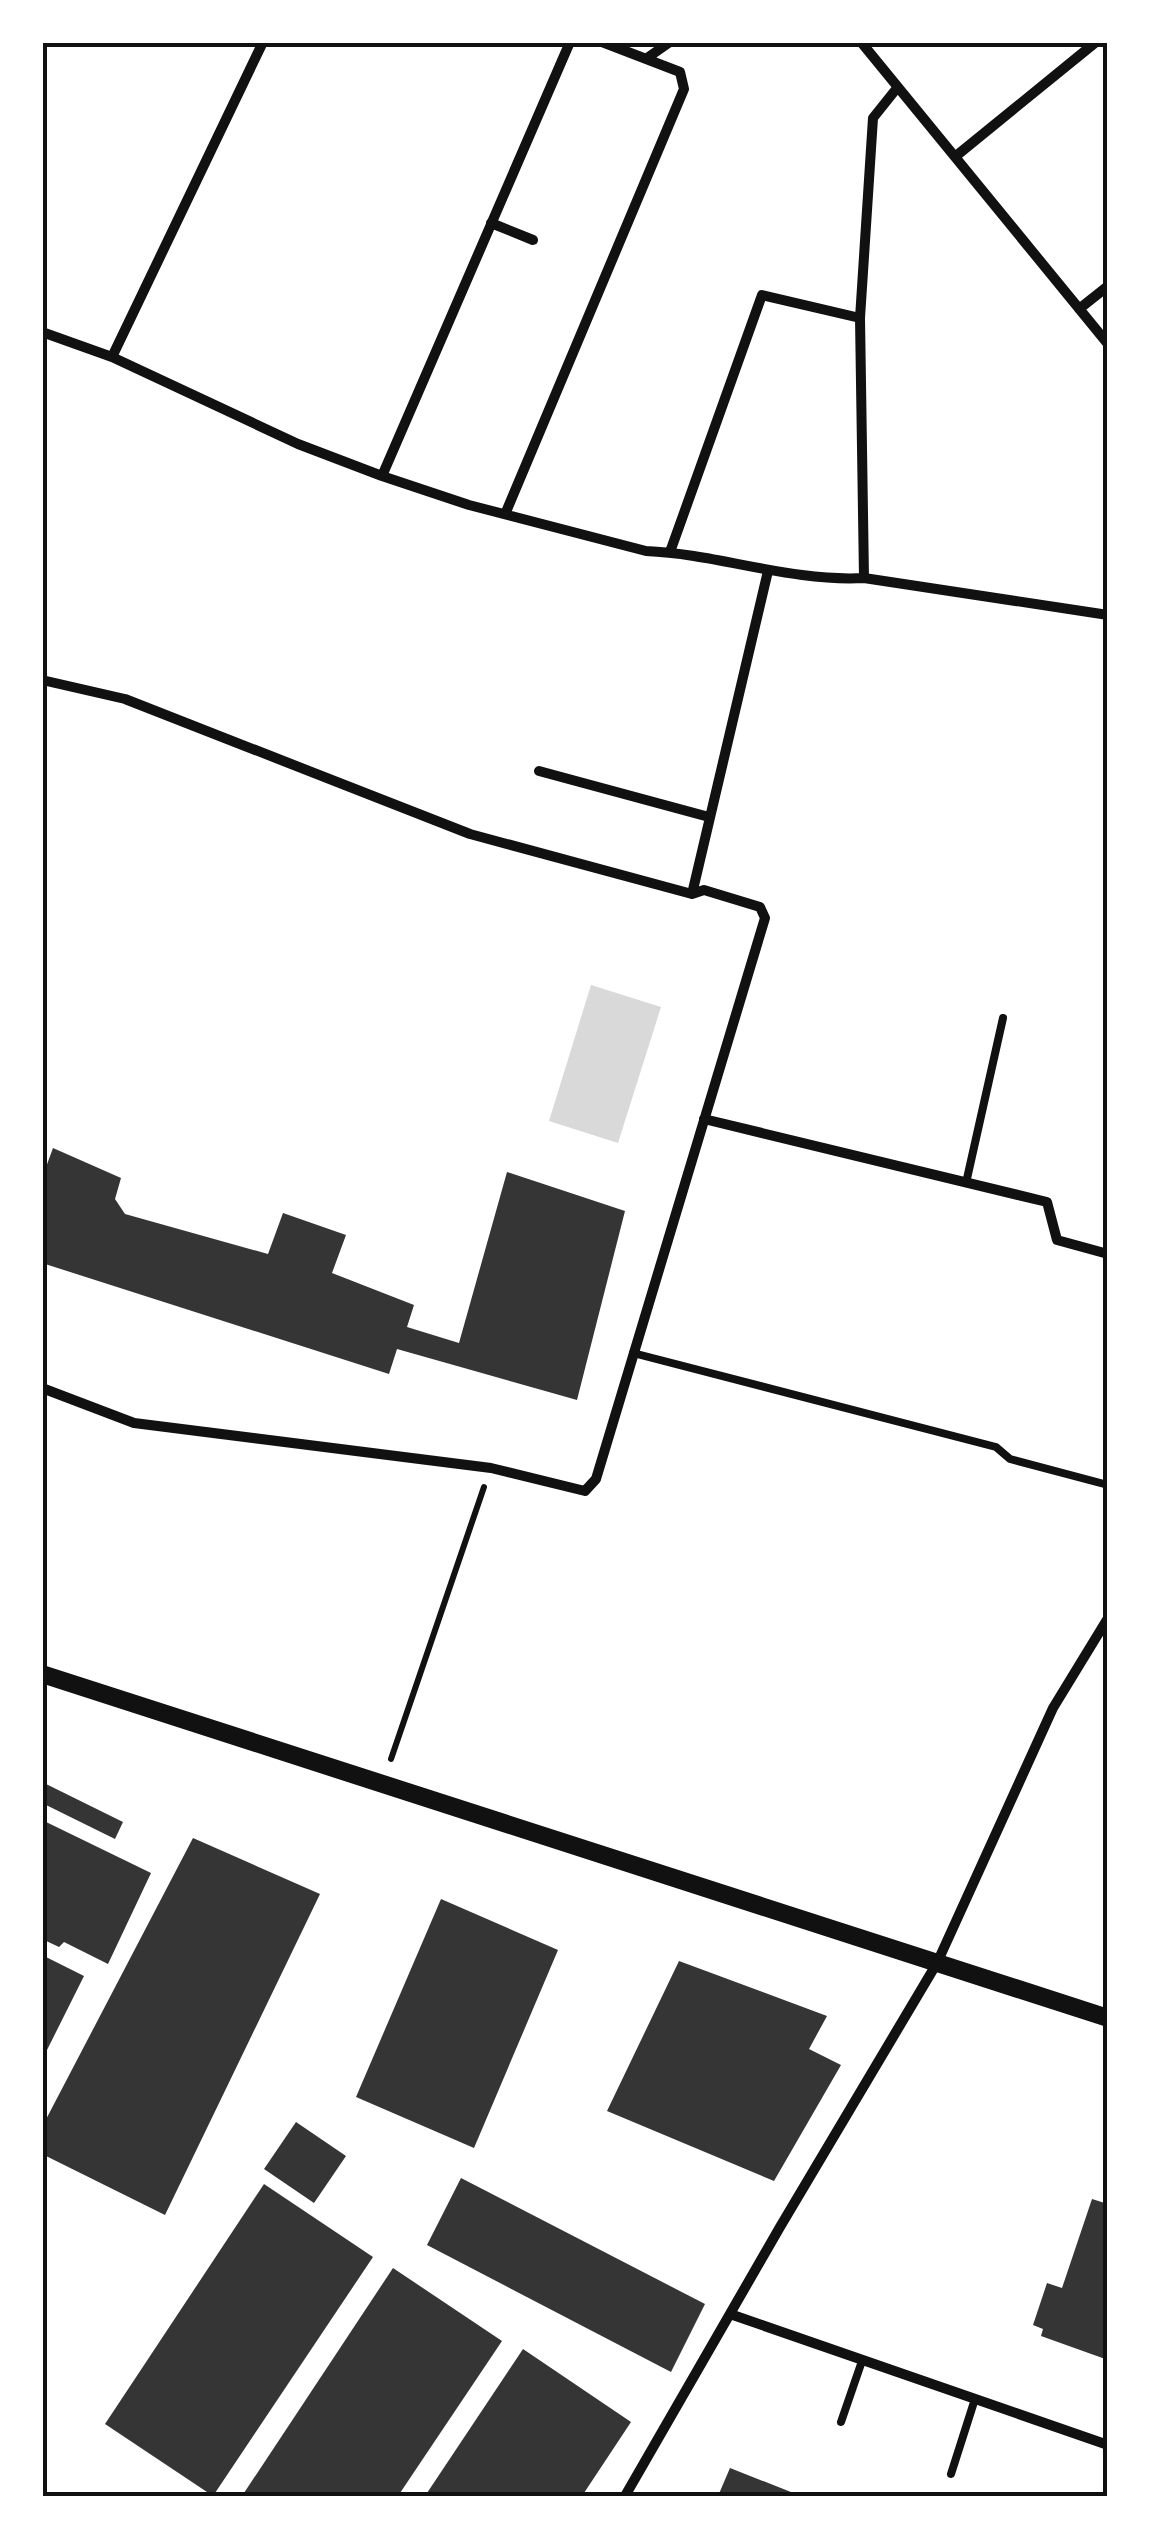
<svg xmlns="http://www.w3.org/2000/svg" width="1150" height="2539" font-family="'Space Grotesk',sans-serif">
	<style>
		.water { fill: #d9d9d9 }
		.building { fill: #353535 }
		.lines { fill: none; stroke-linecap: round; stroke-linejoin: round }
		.path { stroke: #111; stroke-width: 6 }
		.service { stroke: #111; stroke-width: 8 }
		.minor { stroke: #111; stroke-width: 10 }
		.tertiary { stroke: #111; stroke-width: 18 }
		.neatline { fill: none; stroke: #111; stroke-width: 4 }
	</style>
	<rect width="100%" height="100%" fill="#fff"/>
	<path class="water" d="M591 985 661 1007 618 1143 549 1121Z"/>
	<path class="building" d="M53 1148 121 1178 115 1199 125 1214 268 1254 283 1213 346 1235 332 1273 414 1305 407 1327 459 1343 507 1172 625 1211 577 1400 397 1349 389 1374 42 1263V1178Z
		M42 1782 123 1822 115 1839 42 1803Z
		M42 1820 151 1873 108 1964 64 1942 59 1947 42 1939Z
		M193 1838 320 1894 165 2215 42 2154V2127Z
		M441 1899 558 1950 474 2148 356 2097Z
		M42 1955 84 1976 42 2060Z
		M679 1961 827 2016 809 2049 841 2065 774 2181 607 2111Z
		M296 2122 346 2156 314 2203 264 2169Z
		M461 2178 705 2304 671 2372 427 2245Z
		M264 2184 373 2257 213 2496 105 2424Z
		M1092 2199 1108 2204V2360L1041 2336 1043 2329 1033 2325 1047 2283 1062 2288Z
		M393 2268 502 2341 398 2496H242Z
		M523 2349 631 2422 582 2496H425Z
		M730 2468 801 2496H718Z"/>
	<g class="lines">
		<path class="path" d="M391 1759 484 1487"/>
		<path class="service" d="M966 1183 1003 1018
			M633 1353 996 1447 1010 1459 1108 1485
			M841 2422 862 2361
			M951 2474 974 2402"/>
		<path class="minor" d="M861 42 1108 344
			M647 58 670 42
			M956 156 1096 42
			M491 223 533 240
			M1079 309 1108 286
			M42 332 112 357 263 42
			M112 357 298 444 382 476 469 505 646 551C719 554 790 582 864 578L860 318 873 118 897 88
			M382 476 570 42
			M506 512 684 89 680 72 602 42
			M670 552 762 295 860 318
			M864 578 1108 615
			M42 680 125 699 470 834 692 894
			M539 771 709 817
			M704 1119 1047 1202 1057 1240 1108 1254
			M42 1388 134 1423 491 1468 585 1491 596 1479 765 918 760 907 704 890 692 894 768 571
			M730 2314 1108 2445
			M625 2496 780 2227 937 1963 1053 1708 1108 1618"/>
		<path class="tertiary" d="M42 1674 1108 2018"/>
	</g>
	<rect width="1150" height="2539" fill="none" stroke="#ffffff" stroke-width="90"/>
	<rect x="45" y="45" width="1060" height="2449" class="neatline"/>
</svg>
